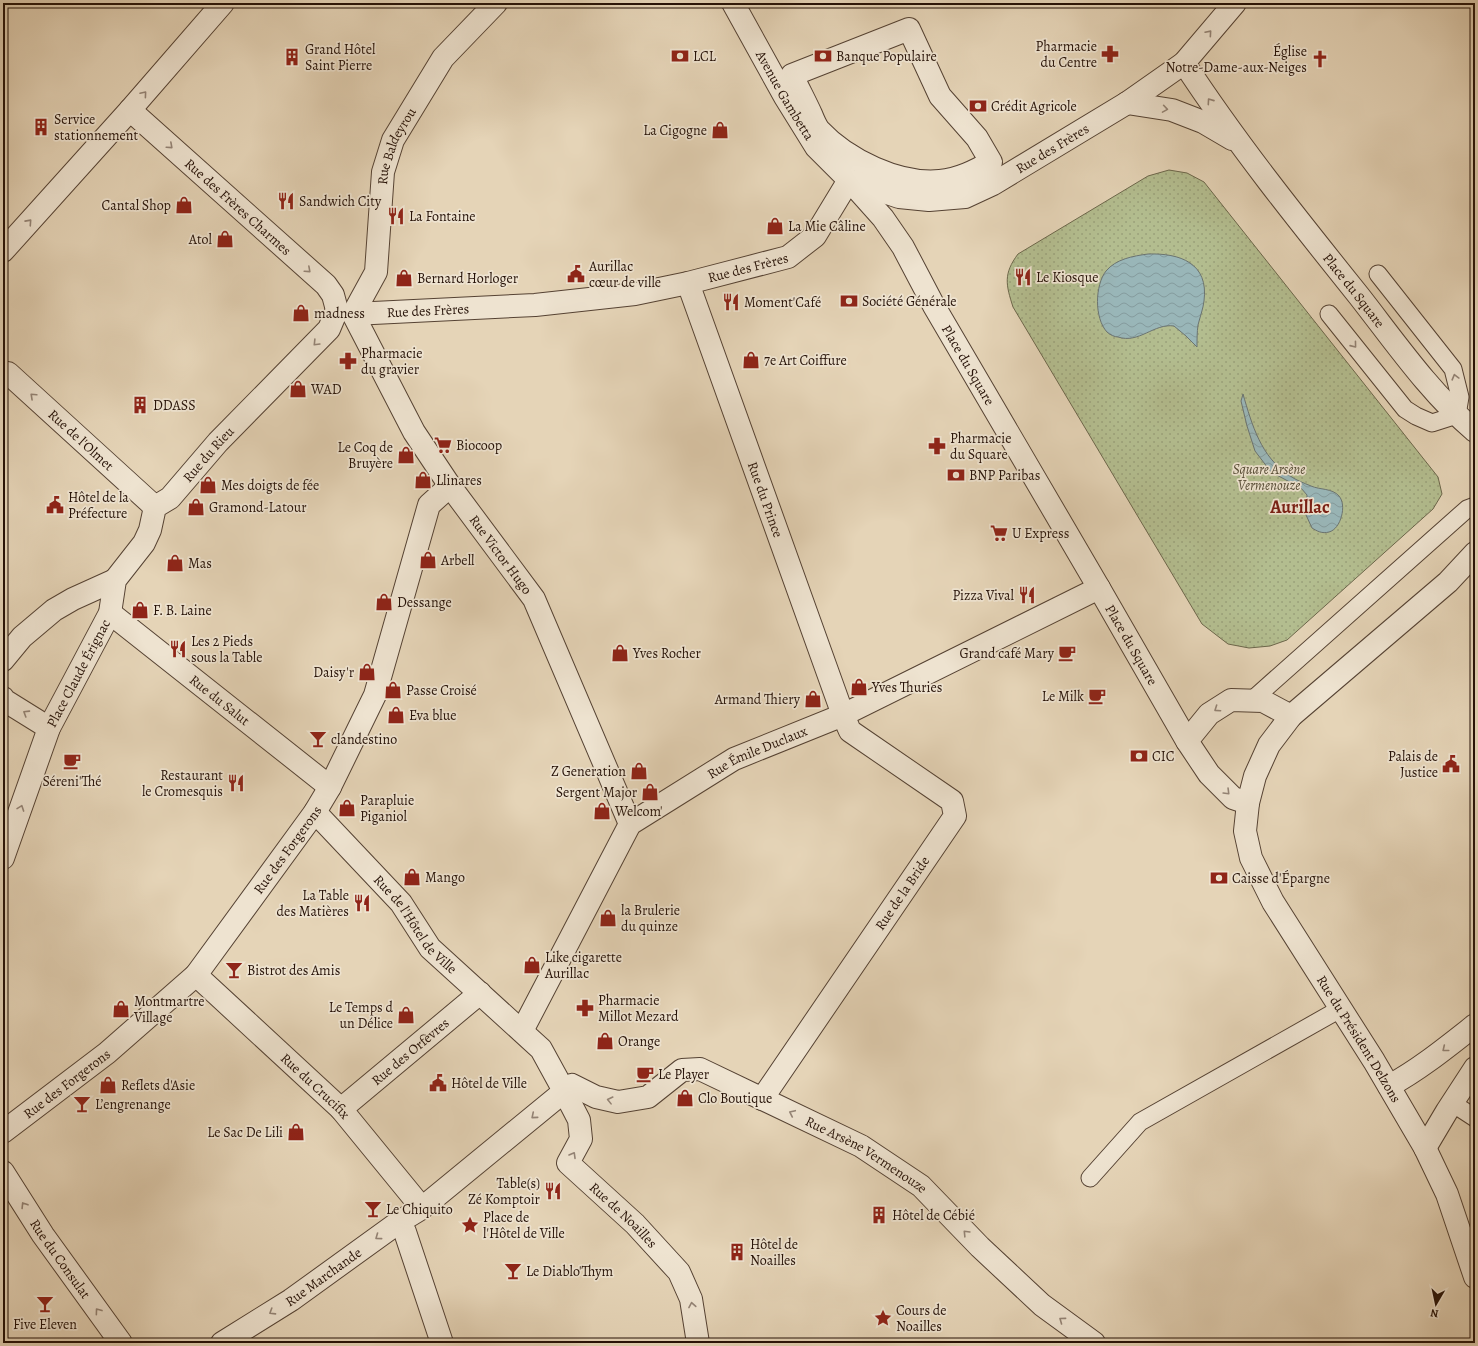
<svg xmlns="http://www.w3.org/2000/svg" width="1478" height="1346" font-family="Alegreya,serif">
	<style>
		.park { fill: url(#park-dots); stroke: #6c674b }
		.water { fill: url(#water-waves); stroke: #6b7471 }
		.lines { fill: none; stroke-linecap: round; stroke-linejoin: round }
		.service-casing { stroke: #554233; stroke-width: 19 }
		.pedestrian-casing { stroke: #554233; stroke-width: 24 }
		.minor-casing { stroke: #554233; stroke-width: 24 }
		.tertiary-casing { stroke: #554233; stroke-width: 24 }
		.service { stroke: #eee3d0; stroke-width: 17 }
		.pedestrian { stroke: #eee3d0; stroke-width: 22 }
		.minor { stroke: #eee3d0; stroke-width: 22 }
		.tertiary { stroke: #eee3d0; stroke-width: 22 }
		.oneway { stroke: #948476 }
		.labels { text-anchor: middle; stroke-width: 3.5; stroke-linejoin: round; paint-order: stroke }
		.poi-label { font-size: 14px; fill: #251107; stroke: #eee3d0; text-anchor: start }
		.street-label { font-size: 14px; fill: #251107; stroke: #eee3d0 }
		.park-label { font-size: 14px; font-style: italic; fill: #574d37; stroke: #eee3d0 }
		.district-label { font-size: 18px; font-weight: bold; fill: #7a1f14; stroke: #eee3d0 }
	</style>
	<defs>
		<pattern id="park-dots" width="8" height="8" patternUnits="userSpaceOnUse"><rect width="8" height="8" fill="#b3bd8f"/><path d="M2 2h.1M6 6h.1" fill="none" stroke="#9aa17a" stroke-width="1.8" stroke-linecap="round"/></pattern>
		<pattern id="water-waves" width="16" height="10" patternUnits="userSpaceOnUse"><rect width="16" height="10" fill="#99b6b8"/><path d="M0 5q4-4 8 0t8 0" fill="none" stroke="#849b9d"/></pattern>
	</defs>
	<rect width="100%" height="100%" fill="#e5d4b7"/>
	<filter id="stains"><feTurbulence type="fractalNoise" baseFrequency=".005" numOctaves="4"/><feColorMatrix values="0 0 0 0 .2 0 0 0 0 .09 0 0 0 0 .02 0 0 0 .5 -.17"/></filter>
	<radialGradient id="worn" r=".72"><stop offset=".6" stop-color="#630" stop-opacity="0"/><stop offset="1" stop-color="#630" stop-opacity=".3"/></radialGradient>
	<path class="park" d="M1169 170 1187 173 1204 182 1438 477 1442 494 1433 509 1287 640 1270 646 1249 648 1228 644 1202 624 1013 307C1006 285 1003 274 1018 254L1148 176Z"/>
	<path class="water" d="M1148 254C1180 253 1209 263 1204 301 1203 309 1200 317 1198 325 1197 332 1197 340 1197 347L1186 336 1174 326C1154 323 1139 344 1118 337 1115 337 1110 335 1107 332 1094 318 1095 285 1106 271 1116 259 1133 256 1148 254Z
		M1243 394C1252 425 1261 457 1289 475 1295 480 1304 483 1311 486 1320 490 1332 488 1339 496 1347 505 1341 529 1329 532 1322 534 1317 531 1312 528L1306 515 1307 495 1301 488 1271 472 1255 451 1247 426 1241 401Z"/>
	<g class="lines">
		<g class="service-casing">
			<path id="service" d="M1329 314 1405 409 1416 416 1432 423 1457 415 1460 397 1453 369 1378 274
				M1251 701 1467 509 1475 506
				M1452 1103 1475 1118
				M1090 1178 1140 1122 1340 1009"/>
		</g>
		<g class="pedestrian-casing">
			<g id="pedestrian">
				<path d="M909 29 940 96 977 138 991 162C975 171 959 179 940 181 899 185 847 160 819 130 816 126 813 119 811 114 805 101 798 88 792 75Z"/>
				<path id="s1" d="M688 283 843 715 850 731 952 801 955 816 762 1099"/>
				<path id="s2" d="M353 314 535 305 635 294 688 283 788 257 815 236 849 180 883 218 903 247 934 306 1099 588 1187 741"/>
				<path id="s3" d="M353 314 414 432 450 486 534 599 630 824"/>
				<path id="s4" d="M353 314 376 272 383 172 393 140 443 58 496 3"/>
				<path id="s5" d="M110 613 330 787"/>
				<path id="s6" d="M315 812 401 903 430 948 541 1049 564 1091"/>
				<path id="s7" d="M196 975 341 1109 422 1208"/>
				<path id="s8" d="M522 1031 630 824 734 759 843 715 1099 588"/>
				<path id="s9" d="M341 1109 480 993"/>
				<path id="s10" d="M3 1132 107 1053 196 975 315 812 330 787 375 695 429 505 450 486"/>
				<path d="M399 1222 405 1232 442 1343"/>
			</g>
		</g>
		<g class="minor-casing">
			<g id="minor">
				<path id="s11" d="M130 110 326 285 333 295 337 310"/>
				<path d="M3 251 130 110 223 3"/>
				<path id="s12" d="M8 373 155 507"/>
				<path d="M3 660 22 637 54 610 73 599 115 580"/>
				<path d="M3 698 4 700 49 728"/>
				<path d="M1248 803 1233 798 1209 774 1187 741 1209 714 1231 700 1263 701 1291 716"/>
				<path id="s13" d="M3 858 49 728 110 613 115 580 144 543 150 530 155 507 170 498 218 442 329 329 337 310"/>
				<path d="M1389 1086C1420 1069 1447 1047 1475 1025"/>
				<path id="s14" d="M564 1091 579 1120 581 1139 568 1163 635 1224 679 1272 691 1299 698 1343"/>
				<path d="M1425 1148 1447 1111 1475 1068"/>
				<path id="s15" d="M3 1172 43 1235 121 1343"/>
				<path id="s16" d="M222 1343 291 1300 399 1222 422 1208 572 1085 596 1097 618 1102 648 1097 682 1070 700 1069 861 1146 921 1186 980 1247 1042 1305 1094 1343"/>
			</g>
		</g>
		<g class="tertiary-casing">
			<g id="tertiary">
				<path id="s17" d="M733 3 785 97 816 147 849 180 899 197 929 200 965 197 993 184 1127 103 1184 63 1235 3"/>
				<path id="s18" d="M1184 63C1237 144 1298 220 1359 296 1395 342 1430 393 1475 431"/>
				<path d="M1127 103 1172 110 1203 122 1232 139"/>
				<path id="s19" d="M1475 553 1448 582 1291 716 1269 745 1255 776 1248 803 1245 831 1251 858 1273 902 1374 1061 1425 1148 1447 1194 1475 1277"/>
			</g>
		</g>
		<use href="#service" class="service"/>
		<use href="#pedestrian" class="pedestrian"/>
		<use href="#minor" class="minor"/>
		<use href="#tertiary" class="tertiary"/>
	</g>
	<defs><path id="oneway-chevron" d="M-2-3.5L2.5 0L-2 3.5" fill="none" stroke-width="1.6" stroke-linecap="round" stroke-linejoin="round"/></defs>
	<g class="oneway">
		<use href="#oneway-chevron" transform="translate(1209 33) rotate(-49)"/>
		<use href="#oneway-chevron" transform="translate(144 94) rotate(-50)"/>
		<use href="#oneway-chevron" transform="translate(1210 101) rotate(-125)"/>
		<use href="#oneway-chevron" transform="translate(1165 109) rotate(9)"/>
		<use href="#oneway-chevron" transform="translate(170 146) rotate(42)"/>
		<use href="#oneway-chevron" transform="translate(29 222) rotate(-48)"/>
		<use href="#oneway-chevron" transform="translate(308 270) rotate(42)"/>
		<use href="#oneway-chevron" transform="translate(316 343) rotate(134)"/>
		<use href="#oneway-chevron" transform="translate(1354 345) rotate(51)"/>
		<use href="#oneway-chevron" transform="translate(1455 377) rotate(-105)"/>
		<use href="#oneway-chevron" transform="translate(33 396) rotate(-137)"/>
		<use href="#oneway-chevron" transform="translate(1217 709) rotate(146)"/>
		<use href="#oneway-chevron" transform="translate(26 713) rotate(-148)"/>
		<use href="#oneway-chevron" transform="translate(1227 792) rotate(45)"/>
		<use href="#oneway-chevron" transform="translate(21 808) rotate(-70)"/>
		<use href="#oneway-chevron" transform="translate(1445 1049) rotate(141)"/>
		<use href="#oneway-chevron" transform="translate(610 1100) rotate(-166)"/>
		<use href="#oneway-chevron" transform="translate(792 1113) rotate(-155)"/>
		<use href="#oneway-chevron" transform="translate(534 1116) rotate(140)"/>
		<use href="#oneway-chevron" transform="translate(573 1155) rotate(-60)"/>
		<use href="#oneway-chevron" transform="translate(24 1205) rotate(-122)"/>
		<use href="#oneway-chevron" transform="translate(966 1233) rotate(-134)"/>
		<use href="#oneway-chevron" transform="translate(378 1237) rotate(144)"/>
		<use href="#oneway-chevron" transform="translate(692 1305) rotate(-100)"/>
		<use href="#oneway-chevron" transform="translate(98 1311) rotate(-126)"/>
		<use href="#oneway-chevron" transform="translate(272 1312) rotate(148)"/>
		<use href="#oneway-chevron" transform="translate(1062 1320) rotate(-144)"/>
	</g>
	<defs>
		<g id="pharmacy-bare" transform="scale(1.38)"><path d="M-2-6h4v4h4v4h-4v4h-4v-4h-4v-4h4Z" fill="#8f2418" stroke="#eee3d0" stroke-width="2.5" paint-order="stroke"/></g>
		<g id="bank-bare" transform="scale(1.38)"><path d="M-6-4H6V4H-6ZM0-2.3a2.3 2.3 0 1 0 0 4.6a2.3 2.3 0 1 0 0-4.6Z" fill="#8f2418" stroke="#eee3d0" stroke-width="2.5" paint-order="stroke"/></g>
		<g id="building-bare" transform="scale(1.38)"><path d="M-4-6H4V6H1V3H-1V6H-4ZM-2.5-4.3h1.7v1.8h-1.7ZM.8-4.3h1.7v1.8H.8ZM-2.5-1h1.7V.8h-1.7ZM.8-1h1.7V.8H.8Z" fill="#8f2418" stroke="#eee3d0" stroke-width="2.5" paint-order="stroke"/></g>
		<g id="church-bare" transform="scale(1.38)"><path d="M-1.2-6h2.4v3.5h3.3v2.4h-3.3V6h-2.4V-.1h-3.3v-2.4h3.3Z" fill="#8f2418" stroke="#eee3d0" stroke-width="2.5" paint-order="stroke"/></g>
		<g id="shop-bare" transform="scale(1.38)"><path d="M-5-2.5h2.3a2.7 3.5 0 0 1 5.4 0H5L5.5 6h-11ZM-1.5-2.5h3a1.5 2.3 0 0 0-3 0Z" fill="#8f2418" stroke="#eee3d0" stroke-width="2.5" paint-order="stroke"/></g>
		<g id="restaurant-bare" transform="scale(1.38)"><path d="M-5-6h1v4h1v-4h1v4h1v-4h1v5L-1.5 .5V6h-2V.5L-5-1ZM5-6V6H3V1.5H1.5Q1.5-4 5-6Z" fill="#8f2418" stroke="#eee3d0" stroke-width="2.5" paint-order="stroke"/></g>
		<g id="civic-bare" transform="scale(1.38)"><path d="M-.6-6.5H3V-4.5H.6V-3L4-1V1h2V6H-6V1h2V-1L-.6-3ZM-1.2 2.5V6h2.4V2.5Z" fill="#8f2418" stroke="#eee3d0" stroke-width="2.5" paint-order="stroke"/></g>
		<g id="supermarket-bare" transform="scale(1.38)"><path d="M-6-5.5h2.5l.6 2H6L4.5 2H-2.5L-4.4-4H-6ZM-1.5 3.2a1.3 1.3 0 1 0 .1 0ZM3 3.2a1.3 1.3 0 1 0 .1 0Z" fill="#8f2418" stroke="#eee3d0" stroke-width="2.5" paint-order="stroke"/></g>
		<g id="cafe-bare" transform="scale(1.38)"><path d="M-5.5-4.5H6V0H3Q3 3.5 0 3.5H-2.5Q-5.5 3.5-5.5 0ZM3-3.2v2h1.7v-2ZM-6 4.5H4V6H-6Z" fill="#8f2418" stroke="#eee3d0" stroke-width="2.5" paint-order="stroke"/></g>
		<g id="bar-bare" transform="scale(1.38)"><path d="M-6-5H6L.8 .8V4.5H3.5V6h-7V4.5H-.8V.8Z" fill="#8f2418" stroke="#eee3d0" stroke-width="2.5" paint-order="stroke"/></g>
		<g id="sight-bare" transform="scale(1.38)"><path d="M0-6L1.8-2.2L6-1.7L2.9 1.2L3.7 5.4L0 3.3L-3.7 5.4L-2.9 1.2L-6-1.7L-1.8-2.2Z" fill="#8f2418" stroke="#eee3d0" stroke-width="2.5" paint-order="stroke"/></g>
	</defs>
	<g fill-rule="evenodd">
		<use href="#pharmacy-bare" x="1110" y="54"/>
		<use href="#bank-bare" x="680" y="56"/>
		<use href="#bank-bare" x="823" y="56"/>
		<use href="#building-bare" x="292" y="57"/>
		<use href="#church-bare" x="1320" y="59"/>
		<use href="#bank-bare" x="978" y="106"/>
		<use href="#building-bare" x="41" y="127"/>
		<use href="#shop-bare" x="720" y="130"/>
		<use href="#restaurant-bare" x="286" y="201"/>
		<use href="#shop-bare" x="184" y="205"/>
		<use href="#restaurant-bare" x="396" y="216"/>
		<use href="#shop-bare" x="775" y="226"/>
		<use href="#shop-bare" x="225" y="239"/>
		<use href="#civic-bare" x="576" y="274"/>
		<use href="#restaurant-bare" x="1023" y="277"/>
		<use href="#shop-bare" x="404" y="278"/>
		<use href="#bank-bare" x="849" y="301"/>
		<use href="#restaurant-bare" x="731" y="302"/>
		<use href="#shop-bare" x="301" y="313"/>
		<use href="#shop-bare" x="751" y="360"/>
		<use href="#pharmacy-bare" x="348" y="361"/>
		<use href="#shop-bare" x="298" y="389"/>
		<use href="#building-bare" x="140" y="405"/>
		<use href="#supermarket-bare" x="443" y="445"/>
		<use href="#pharmacy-bare" x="937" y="446"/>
		<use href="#shop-bare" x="406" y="455"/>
		<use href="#bank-bare" x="956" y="475"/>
		<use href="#shop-bare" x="423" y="480"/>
		<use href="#shop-bare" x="208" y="485"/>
		<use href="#civic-bare" x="55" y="505"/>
		<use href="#shop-bare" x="196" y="507"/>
		<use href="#supermarket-bare" x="999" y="533"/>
		<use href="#shop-bare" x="428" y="560"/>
		<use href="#shop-bare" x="175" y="563"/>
		<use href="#restaurant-bare" x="1027" y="595"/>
		<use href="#shop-bare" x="384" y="602"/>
		<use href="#shop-bare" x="140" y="610"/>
		<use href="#restaurant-bare" x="178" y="649"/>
		<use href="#shop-bare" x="620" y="653"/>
		<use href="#cafe-bare" x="1067" y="653"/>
		<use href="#shop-bare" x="367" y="672"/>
		<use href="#shop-bare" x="859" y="687"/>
		<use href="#shop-bare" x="393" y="690"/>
		<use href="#cafe-bare" x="1097" y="696"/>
		<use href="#shop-bare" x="813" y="699"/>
		<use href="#shop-bare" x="396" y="715"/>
		<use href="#bar-bare" x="318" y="739"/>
		<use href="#bank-bare" x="1139" y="756"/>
		<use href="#cafe-bare" x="72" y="761"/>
		<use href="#civic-bare" x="1451" y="764"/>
		<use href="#shop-bare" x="639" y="771"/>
		<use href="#restaurant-bare" x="236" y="783"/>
		<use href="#shop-bare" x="650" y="792"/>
		<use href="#shop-bare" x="347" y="808"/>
		<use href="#shop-bare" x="602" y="811"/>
		<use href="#shop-bare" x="412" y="877"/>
		<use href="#bank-bare" x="1219" y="878"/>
		<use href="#restaurant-bare" x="362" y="903"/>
		<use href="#shop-bare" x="608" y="918"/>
		<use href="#shop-bare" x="532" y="965"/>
		<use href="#bar-bare" x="234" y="970"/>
		<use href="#pharmacy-bare" x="585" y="1008"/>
		<use href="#shop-bare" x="121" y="1009"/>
		<use href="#shop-bare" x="406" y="1015"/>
		<use href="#shop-bare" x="605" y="1041"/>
		<use href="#cafe-bare" x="645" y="1074"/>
		<use href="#civic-bare" x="438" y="1083"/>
		<use href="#shop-bare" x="108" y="1085"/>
		<use href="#shop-bare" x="685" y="1098"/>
		<use href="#bar-bare" x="82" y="1104"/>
		<use href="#shop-bare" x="296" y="1132"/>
		<use href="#restaurant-bare" x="553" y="1191"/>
		<use href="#bar-bare" x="373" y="1209"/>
		<use href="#building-bare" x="879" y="1215"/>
		<use href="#sight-bare" x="470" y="1225"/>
		<use href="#building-bare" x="737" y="1252"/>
		<use href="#bar-bare" x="513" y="1271"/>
		<use href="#bar-bare" x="45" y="1304"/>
		<use href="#sight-bare" x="883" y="1318"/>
	</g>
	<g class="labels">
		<g class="poi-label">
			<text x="1097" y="51" text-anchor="end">Pharmacie<tspan x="1097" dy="16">du Centre</tspan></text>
			<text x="305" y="54">Grand Hôtel<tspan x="305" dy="16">Saint Pierre</tspan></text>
			<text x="1307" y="56" text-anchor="end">Église<tspan x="1307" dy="16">Notre-Dame-aux-Neiges</tspan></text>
			<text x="693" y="61">LCL</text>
			<text x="836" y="61">Banque Populaire</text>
			<text x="991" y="111">Crédit Agricole</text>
			<text x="54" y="124">Service<tspan x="54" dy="16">stationnement</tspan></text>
			<text x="707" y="135" text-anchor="end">La Cigogne</text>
			<text x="299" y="206">Sandwich City</text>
			<text x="171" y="210" text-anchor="end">Cantal Shop</text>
			<text x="409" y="221">La Fontaine</text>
			<text x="788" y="231">La Mie Câline</text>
			<text x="212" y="244" text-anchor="end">Atol</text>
			<text x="589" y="271">Aurillac<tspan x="589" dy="16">cœur de ville</tspan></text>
			<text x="1036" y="282">Le Kiosque</text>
			<text x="417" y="283">Bernard Horloger</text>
			<text x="862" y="306">Société Générale</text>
			<text x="744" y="307">Moment'Café</text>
			<text x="314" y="318">madness</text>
			<text x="361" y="358">Pharmacie<tspan x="361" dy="16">du gravier</tspan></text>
			<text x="764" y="365">7e Art Coiffure</text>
			<text x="311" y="394">WAD</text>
			<text x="153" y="410">DDASS</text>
			<text x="950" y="443">Pharmacie<tspan x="950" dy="16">du Square</tspan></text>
			<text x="456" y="450">Biocoop</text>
			<text x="393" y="452" text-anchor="end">Le Coq de<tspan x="393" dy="16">Bruyère</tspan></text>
			<text x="969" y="480">BNP Paribas</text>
			<text x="436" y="485">Llinares</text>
			<text x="221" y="490">Mes doigts de fée</text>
			<text x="68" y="502">Hôtel de la<tspan x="68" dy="16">Préfecture</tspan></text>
			<text x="209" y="512">Gramond-Latour</text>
			<text x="1012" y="538">U Express</text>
			<text x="441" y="565">Arbell</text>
			<text x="188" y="568">Mas</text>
			<text x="1014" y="600" text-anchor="end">Pizza Vival</text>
			<text x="397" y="607">Dessange</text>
			<text x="153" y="615">F. B. Laine</text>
			<text x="191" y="646">Les 2 Pieds<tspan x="191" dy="16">sous la Table</tspan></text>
			<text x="633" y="658">Yves Rocher</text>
			<text x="1054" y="658" text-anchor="end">Grand café Mary</text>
			<text x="354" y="677" text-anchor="end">Daisy'r</text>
			<text x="872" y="692">Yves Thuries</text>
			<text x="406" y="695">Passe Croisé</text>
			<text x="1084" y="701" text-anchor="end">Le Milk</text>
			<text x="800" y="704" text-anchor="end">Armand Thiery</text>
			<text x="409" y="720">Eva blue</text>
			<text x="331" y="744">clandestino</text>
			<text x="1152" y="761">CIC</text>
			<text x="1438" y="761" text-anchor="end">Palais de<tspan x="1438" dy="16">Justice</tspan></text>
			<text x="626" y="776" text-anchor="end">Z Generation</text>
			<text x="223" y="780" text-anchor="end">Restaurant<tspan x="223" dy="16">le Cromesquis</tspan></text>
			<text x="72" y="786" text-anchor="middle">Séreni'Thé</text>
			<text x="637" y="797" text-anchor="end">Sergent Major</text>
			<text x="360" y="805">Parapluie<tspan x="360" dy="16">Piganiol</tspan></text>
			<text x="615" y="816">Welcom'</text>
			<text x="425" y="882">Mango</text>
			<text x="1232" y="883">Caisse d'Épargne</text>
			<text x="349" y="900" text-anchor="end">La Table<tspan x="349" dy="16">des Matières</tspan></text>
			<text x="621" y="915">la Brulerie<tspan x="621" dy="16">du quinze</tspan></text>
			<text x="545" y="962">Like cigarette<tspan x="545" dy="16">Aurillac</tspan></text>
			<text x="247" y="975">Bistrot des Amis</text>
			<text x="598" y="1005">Pharmacie<tspan x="598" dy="16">Millot Mezard</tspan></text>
			<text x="134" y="1006">Montmartre<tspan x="134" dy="16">Village</tspan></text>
			<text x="393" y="1012" text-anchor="end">Le Temps d<tspan x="393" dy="16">un Délice</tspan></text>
			<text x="618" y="1046">Orange</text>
			<text x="658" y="1079">Le Player</text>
			<text x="451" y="1088">Hôtel de Ville</text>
			<text x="121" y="1090">Reflets d'Asie</text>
			<text x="698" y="1103">Clo Boutique</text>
			<text x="95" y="1109">L’engrenange</text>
			<text x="283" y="1137" text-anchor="end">Le Sac De Lili</text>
			<text x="540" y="1188" text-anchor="end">Table(s)<tspan x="540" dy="16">Zé Komptoir</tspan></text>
			<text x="386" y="1214">Le Chiquito</text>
			<text x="892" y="1220">Hôtel de Cébié</text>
			<text x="483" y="1222">Place de<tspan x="483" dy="16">l'Hôtel de Ville</tspan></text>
			<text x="750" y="1249">Hôtel de<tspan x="750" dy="16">Noailles</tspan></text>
			<text x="526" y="1276">Le Diablo'Thym</text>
			<text x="896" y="1315">Cours de<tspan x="896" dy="16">Noailles</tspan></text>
			<text x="45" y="1329" text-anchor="middle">Five Eleven</text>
		</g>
		<g class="street-label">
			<text dy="5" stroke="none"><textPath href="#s17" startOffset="106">Avenue Gambetta</textPath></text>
			<text dy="5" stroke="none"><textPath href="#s4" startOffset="177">Rue Baldeyrou</textPath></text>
			<text dy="5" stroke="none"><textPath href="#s17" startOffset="432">Rue des Frères</textPath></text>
			<text dy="5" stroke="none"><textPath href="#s11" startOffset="145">Rue des Frères Charmes</textPath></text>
			<text dy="5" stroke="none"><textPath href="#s2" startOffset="399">Rue des Frères</textPath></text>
			<text dy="5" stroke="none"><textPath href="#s18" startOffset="284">Place du Square</textPath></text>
			<text dy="5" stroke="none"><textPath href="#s2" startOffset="75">Rue des Frères</textPath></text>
			<text dy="5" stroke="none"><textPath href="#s2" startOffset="761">Place du Square</textPath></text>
			<text dy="5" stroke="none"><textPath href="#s12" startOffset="99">Rue de l'Olmet</textPath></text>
			<text dy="5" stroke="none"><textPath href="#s13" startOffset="462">Rue du Rieu</textPath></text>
			<text dy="5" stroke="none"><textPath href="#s1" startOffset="230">Rue du Prince</textPath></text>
			<text dy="5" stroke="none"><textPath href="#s3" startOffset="283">Rue Victor Hugo</textPath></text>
			<text dy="5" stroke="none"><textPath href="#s2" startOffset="1085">Place du Square</textPath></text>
			<text dy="5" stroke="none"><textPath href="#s13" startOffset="200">Place Claude Érignac</textPath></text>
			<text dy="5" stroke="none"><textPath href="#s5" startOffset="140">Rue du Salut</textPath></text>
			<text dy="5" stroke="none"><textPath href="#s8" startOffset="380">Rue Émile Duclaux</textPath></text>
			<text dy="5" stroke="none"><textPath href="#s10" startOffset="404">Rue des Forgerons</textPath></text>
			<text transform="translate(902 893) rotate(-56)" y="5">Rue de la Bride</text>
			<text dy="5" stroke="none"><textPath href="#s6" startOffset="151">Rue de l'Hôtel de Ville</textPath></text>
			<text dy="5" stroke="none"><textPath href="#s19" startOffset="611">Rue du Président Delzons</textPath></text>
			<text dy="5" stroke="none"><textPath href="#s9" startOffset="90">Rue des Orfèvres</textPath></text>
			<text dy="5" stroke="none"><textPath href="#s10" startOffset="80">Rue des Forgerons</textPath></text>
			<text dy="5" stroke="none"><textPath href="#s7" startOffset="163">Rue du Crucifix</textPath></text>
			<text dy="5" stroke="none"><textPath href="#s16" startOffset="764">Rue Arsène Vermenouze</textPath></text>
			<text dy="5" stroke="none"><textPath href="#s14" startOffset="155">Rue de Noailles</textPath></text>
			<text dy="5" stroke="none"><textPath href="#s15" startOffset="104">Rue du Consulat</textPath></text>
			<text dy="5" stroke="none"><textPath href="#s16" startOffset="121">Rue Marchande</textPath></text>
		</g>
		<g class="park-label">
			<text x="1269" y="474">Square Arsène<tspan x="1269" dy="16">Vermenouze</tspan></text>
		</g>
		<g class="district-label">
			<text x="1300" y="513">Aurillac</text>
		</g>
	</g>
	<rect width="1478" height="1346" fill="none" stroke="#e5d4b7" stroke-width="16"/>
	<rect x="4" y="4" width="1470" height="1338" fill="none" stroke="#251107" stroke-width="2"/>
	<rect x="8" y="8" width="1462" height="1330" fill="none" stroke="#251107"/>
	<g transform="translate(1436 1304) rotate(189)" stroke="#eee3d0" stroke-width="3" paint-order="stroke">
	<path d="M0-3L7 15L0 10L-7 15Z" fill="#251107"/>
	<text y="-6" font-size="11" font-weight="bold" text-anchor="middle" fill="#251107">N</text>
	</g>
	<rect width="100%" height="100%" filter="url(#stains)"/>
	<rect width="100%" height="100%" fill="url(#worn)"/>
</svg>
